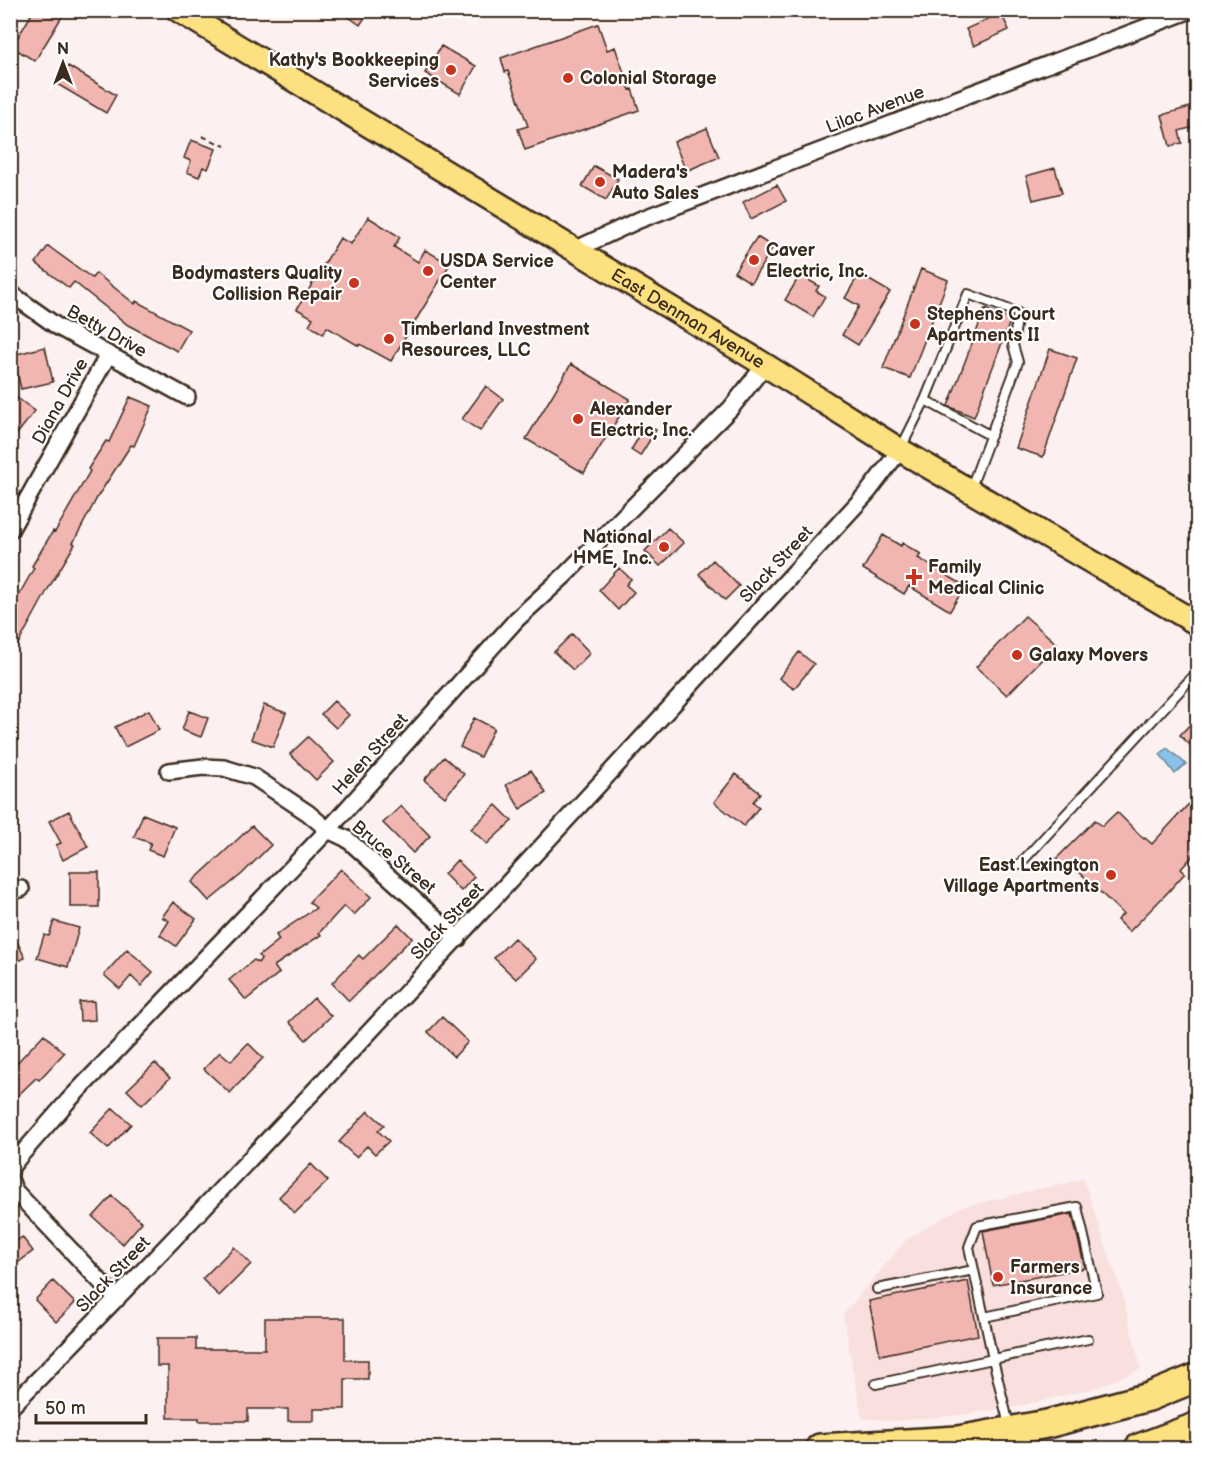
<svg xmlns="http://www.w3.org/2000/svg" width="1208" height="1459" font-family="'Balsamiq Sans',sans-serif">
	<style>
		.built { fill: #f9dfdd }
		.water { fill: #8ac2e9; stroke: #6a8598; stroke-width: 1.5 }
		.building { fill: #f2b6b2; stroke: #3b2a1e; stroke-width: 1.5 }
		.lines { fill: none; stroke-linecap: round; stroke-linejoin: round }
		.lane-casing { stroke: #3b2a1e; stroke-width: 12 }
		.street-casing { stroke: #3b2a1e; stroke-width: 20 }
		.primary-casing { stroke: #3b2a1e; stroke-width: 27 }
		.highway-casing { stroke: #3b2a1e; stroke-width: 32 }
		.path { stroke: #3b2a1e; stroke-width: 2; stroke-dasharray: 6 4.5; stroke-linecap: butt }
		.lane { stroke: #fff; stroke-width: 8 }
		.street { stroke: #fff; stroke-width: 15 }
		.primary { stroke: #fde080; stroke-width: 22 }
		.highway { stroke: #fde080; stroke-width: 27 }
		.poi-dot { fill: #c8321e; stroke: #fff; stroke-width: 2 }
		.labels { text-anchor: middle; stroke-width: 4.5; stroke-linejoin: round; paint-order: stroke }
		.poi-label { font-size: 18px; font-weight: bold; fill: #3b2a1e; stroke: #fff; text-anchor: start }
		.street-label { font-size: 18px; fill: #3b2a1e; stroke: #fff }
	</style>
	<rect width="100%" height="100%" fill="#fcf0f0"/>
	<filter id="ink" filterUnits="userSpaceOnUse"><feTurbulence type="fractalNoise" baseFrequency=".0167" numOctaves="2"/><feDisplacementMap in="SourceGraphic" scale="12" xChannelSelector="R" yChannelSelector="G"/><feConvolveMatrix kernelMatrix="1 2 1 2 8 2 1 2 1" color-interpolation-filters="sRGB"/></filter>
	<g filter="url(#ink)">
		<path class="built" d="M1083 1179 1121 1290 1141 1369 1097 1387 1024 1405 961 1415 893 1421 862 1418 843 1315 907 1239 962 1207Z"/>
		<path class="water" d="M1167 748 1186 764 1175 774 1160 754Z"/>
		<path class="building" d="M34 10H66L35 61 12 47Z
			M339 10H370L360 25Z
			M1001 13 1009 30 974 46 966 29Z
			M598 24 607 50 615 47 630 90 632 89 639 110 525 150 518 129 528 126 508 71 505 72 501 58Z
			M441 46 476 66 460 94 425 73Z
			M68 66 116 95 106 113 57 84Z
			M1197 105V126L1179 131 1182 143 1170 146 1162 115Z
			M707 128 719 157 686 171 674 142Z
			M191 140 216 149 208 169 203 167 199 177 187 172 191 161 184 158Z
			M594 166 618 179 606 200 582 186Z
			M1055 168 1062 193 1033 200 1026 176Z
			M777 185 786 201 751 219 743 202Z
			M368 217 400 237 394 247 418 262 425 250 450 264 391 361 360 344 359 346 327 327 323 334 309 325 313 318 297 309 340 238 351 244Z
			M757 237 773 247 751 283 734 272Z
			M48 246 92 278 96 273 135 304 136 301 189 330 177 351 128 325 74 282 69 288 36 263Z
			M921 269 948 280 910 378 883 368Z
			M859 274 890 292 858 345 842 335 859 306 845 298Z
			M800 275 819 286 816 291 825 296 813 317 785 300Z
			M985 309 1011 319 974 417 948 406Z
			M45 347 53 382 21 389 13 355Z
			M1050 349 1077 358 1043 457 1016 448Z
			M571 364 630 399 584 473 526 439Z
			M486 386 503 399 480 431 462 419Z
			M16 397 35 411 10 443V405Z
			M130 397 152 406 134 446 131 445 98 496 73 543 75 544 48 589 10 659V611L34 568 32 566 53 531 55 532 90 471 88 469 106 441 109 442Z
			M646 425 656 430 640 456 631 450Z
			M668 528 684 543 660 566 645 551Z
			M883 535 901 546 902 543 921 554 918 558 965 586 950 611 909 586 904 594 863 569Z
			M713 560 739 586 725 600 699 574Z
			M619 568 631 579 626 585 634 592 618 610 599 590Z
			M1025 616 1057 644 1007 695 976 667Z
			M572 634 590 653 573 670 554 652Z
			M799 652 814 664 794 689 779 678Z
			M334 701 349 715 336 728 321 714Z
			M264 705 286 713 273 747 251 739Z
			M149 710 159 730 125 747 115 727Z
			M189 711 208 718 201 737 182 730Z
			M1197 717V739L1191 746 1180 735Z
			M474 718 494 728 480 757 460 747Z
			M308 737 334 762 316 780 290 754Z
			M444 757 464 774 445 797 424 780Z
			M531 770 546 793 520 809 506 785Z
			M736 774 760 793 753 802 759 807 744 826 714 802Z
			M1197 795V851L1181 869 1185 873 1168 892 1129 932 1117 920 1123 914 1073 866 1068 871 1056 859 1095 820 1102 826 1117 812 1144 839 1145 838 1152 844Z
			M496 805 512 821 487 844 471 829Z
			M401 806 430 836 413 853 383 823Z
			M69 811 88 847 63 860 56 845 61 843 49 821Z
			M143 814 175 827 163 856 148 850 151 843 134 837Z
			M252 826 271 845 242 874 209 901 192 882Z
			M457 860 474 877 461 891 444 874Z
			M341 869 371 897 354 915 344 906 319 933 321 935 274 966 279 973 246 1000 229 980 254 960 258 963 261 959 259 956 279 940 276 935 316 908 309 902Z
			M70 872H99V907H70Z
			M173 902 196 919 176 946 160 935 169 921 162 917Z
			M54 921 79 928 68 967 37 958 44 935 49 936Z
			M398 924 412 938 349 1001 332 983 359 955 363 959Z
			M10 927 25 958 10 965Z
			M514 938 536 959 516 979 494 958Z
			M127 949 153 972 141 986 131 976 120 989 104 975Z
			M314 998 331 1016 306 1040 289 1022Z
			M94 1001 95 1020 80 1021 79 1002Z
			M442 1017 468 1042 454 1057 428 1032Z
			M44 1034 64 1053 39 1080 36 1078 10 1103V1070Z
			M248 1043 263 1058 230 1093 204 1069 220 1052 231 1061Z
			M155 1063 170 1078 142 1105 127 1090Z
			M113 1108 131 1124 108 1149 90 1133Z
			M368 1111 384 1125 378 1131 389 1141 375 1154 367 1146 356 1157 339 1142Z
			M311 1164 328 1181 295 1213 279 1197Z
			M112 1196 142 1222 123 1244 93 1217Z
			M1072 1214 1085 1268 993 1285 983 1231Z
			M22 1237 33 1251 10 1269V1246Z
			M234 1247 251 1264 219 1296 202 1279Z
			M53 1281 75 1303 56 1322 35 1300Z
			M968 1281 978 1335 880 1355 869 1301Z
			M265 1318H345V1360H368V1379H345V1409H314V1421H288V1409H248V1421H199V1418H168V1366H157V1338H196V1349H265Z"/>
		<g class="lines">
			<g class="lane-casing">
				<path id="lane" d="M925 400 991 436
					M901 448 925 400 968 294 1018 313 1013 345 1018 362 970 490
					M1019 865 1198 671
					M877 1289 974 1270
					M984 1317 1097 1293 1077 1207 977 1226 969 1247 993 1359 1088 1339
					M876 1384 993 1359 1009 1425"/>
			</g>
			<g class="street-casing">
				<path id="street" d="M574 250 639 220 1191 10
					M10 293 58 327 187 397
					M10 530 108 355
					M169 771 203 767 224 768 254 777 308 813 328 830 347 839 458 939
					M10 891 21 889
					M10 1174 11 1167 19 1157 68 1101 328 830 517 619 564 576 731 408 765 365
					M10 1179 14 1190 117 1299
					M10 1408C303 1109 585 800 868 492L900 450"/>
			</g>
			<g class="primary-casing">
				<g id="primary">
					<path id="s1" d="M178 10 765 365 900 450 1198 624"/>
				</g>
			</g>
			<g class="highway-casing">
				<path id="highway" d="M820 1448 958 1440 1047 1424 1149 1397 1198 1377
					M1139 1448 1198 1426"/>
			</g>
			<path class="path" d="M202 136 225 146"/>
			<use href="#lane" class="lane"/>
			<use href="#street" class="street"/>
			<use href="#primary" class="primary"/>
			<use href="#highway" class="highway"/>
		</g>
	</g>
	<g class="poi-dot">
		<circle cx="451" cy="70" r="6"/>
		<circle cx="568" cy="78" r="6"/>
		<circle cx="600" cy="182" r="6"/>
		<circle cx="754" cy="260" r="6"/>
		<circle cx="428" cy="271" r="6"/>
		<circle cx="354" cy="283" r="6"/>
		<circle cx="915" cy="324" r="6"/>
		<circle cx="389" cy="339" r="6"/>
		<circle cx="578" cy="419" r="6"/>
		<circle cx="664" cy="547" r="6"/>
		<path d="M911 568h6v6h6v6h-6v6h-6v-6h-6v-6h6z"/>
		<circle cx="1017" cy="655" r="6"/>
		<circle cx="1111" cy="875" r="6"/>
		<circle cx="998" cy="1277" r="6"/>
	</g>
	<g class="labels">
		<g class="poi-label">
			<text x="439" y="66" text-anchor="end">Kathy's Bookkeeping<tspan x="439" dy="21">Services</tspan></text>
			<text x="580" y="84">Colonial Storage</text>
			<text x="612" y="178">Madera's<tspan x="612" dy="21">Auto Sales</tspan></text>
			<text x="766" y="256">Caver<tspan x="766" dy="21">Electric, Inc.</tspan></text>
			<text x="440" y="267">USDA Service<tspan x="440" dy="21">Center</tspan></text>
			<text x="342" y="279" text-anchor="end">Bodymasters Quality<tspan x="342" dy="21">Collision Repair</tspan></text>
			<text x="927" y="320">Stephens Court<tspan x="927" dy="21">Apartments II</tspan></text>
			<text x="401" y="335">Timberland Investment<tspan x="401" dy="21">Resources, LLC</tspan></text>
			<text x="590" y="415">Alexander<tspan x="590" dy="21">Electric, Inc.</tspan></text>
			<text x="652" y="543" text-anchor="end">National<tspan x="652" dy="21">HME, Inc.</tspan></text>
			<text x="928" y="573">Family<tspan x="928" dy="21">Medical Clinic</tspan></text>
			<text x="1029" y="661">Galaxy Movers</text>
			<text x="1099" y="871" text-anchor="end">East Lexington<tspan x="1099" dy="21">Village Apartments</tspan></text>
			<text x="1010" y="1273">Farmers<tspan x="1010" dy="21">Insurance</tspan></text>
		</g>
		<g class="street-label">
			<text transform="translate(875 109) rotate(-21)" y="6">Lilac Avenue</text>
			<text dy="6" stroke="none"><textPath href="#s1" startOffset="596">East Denman Avenue</textPath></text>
			<text transform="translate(107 331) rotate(29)" y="6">Betty Drive</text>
			<text transform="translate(60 401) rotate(-61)" y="6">Diana Drive</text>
			<text transform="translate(776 564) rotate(-47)" y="6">Slack Street</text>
			<text transform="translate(370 754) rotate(-48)" y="6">Helen Street</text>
			<text transform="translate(394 857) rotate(40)" y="6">Bruce Street</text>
			<text transform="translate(447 921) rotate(-47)" y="6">Slack Street</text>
			<text transform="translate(113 1274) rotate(-46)" y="6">Slack Street</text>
		</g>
	</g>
	<rect width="1208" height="1459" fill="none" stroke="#fff" stroke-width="36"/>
	<rect x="18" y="18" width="1172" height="1423" fill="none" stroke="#3b2a1e" stroke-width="2" filter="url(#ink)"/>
	<g transform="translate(63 63)" stroke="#ffffff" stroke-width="4.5" paint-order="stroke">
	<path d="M0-4.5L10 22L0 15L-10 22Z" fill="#3b2a1e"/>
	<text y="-9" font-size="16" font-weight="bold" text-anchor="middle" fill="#3b2a1e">N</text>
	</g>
	<path d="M36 1414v9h110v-9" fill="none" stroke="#3b2a1e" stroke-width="3"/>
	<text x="45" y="1414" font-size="18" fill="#3b2a1e" stroke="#ffffff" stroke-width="4.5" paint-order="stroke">50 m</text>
</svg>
